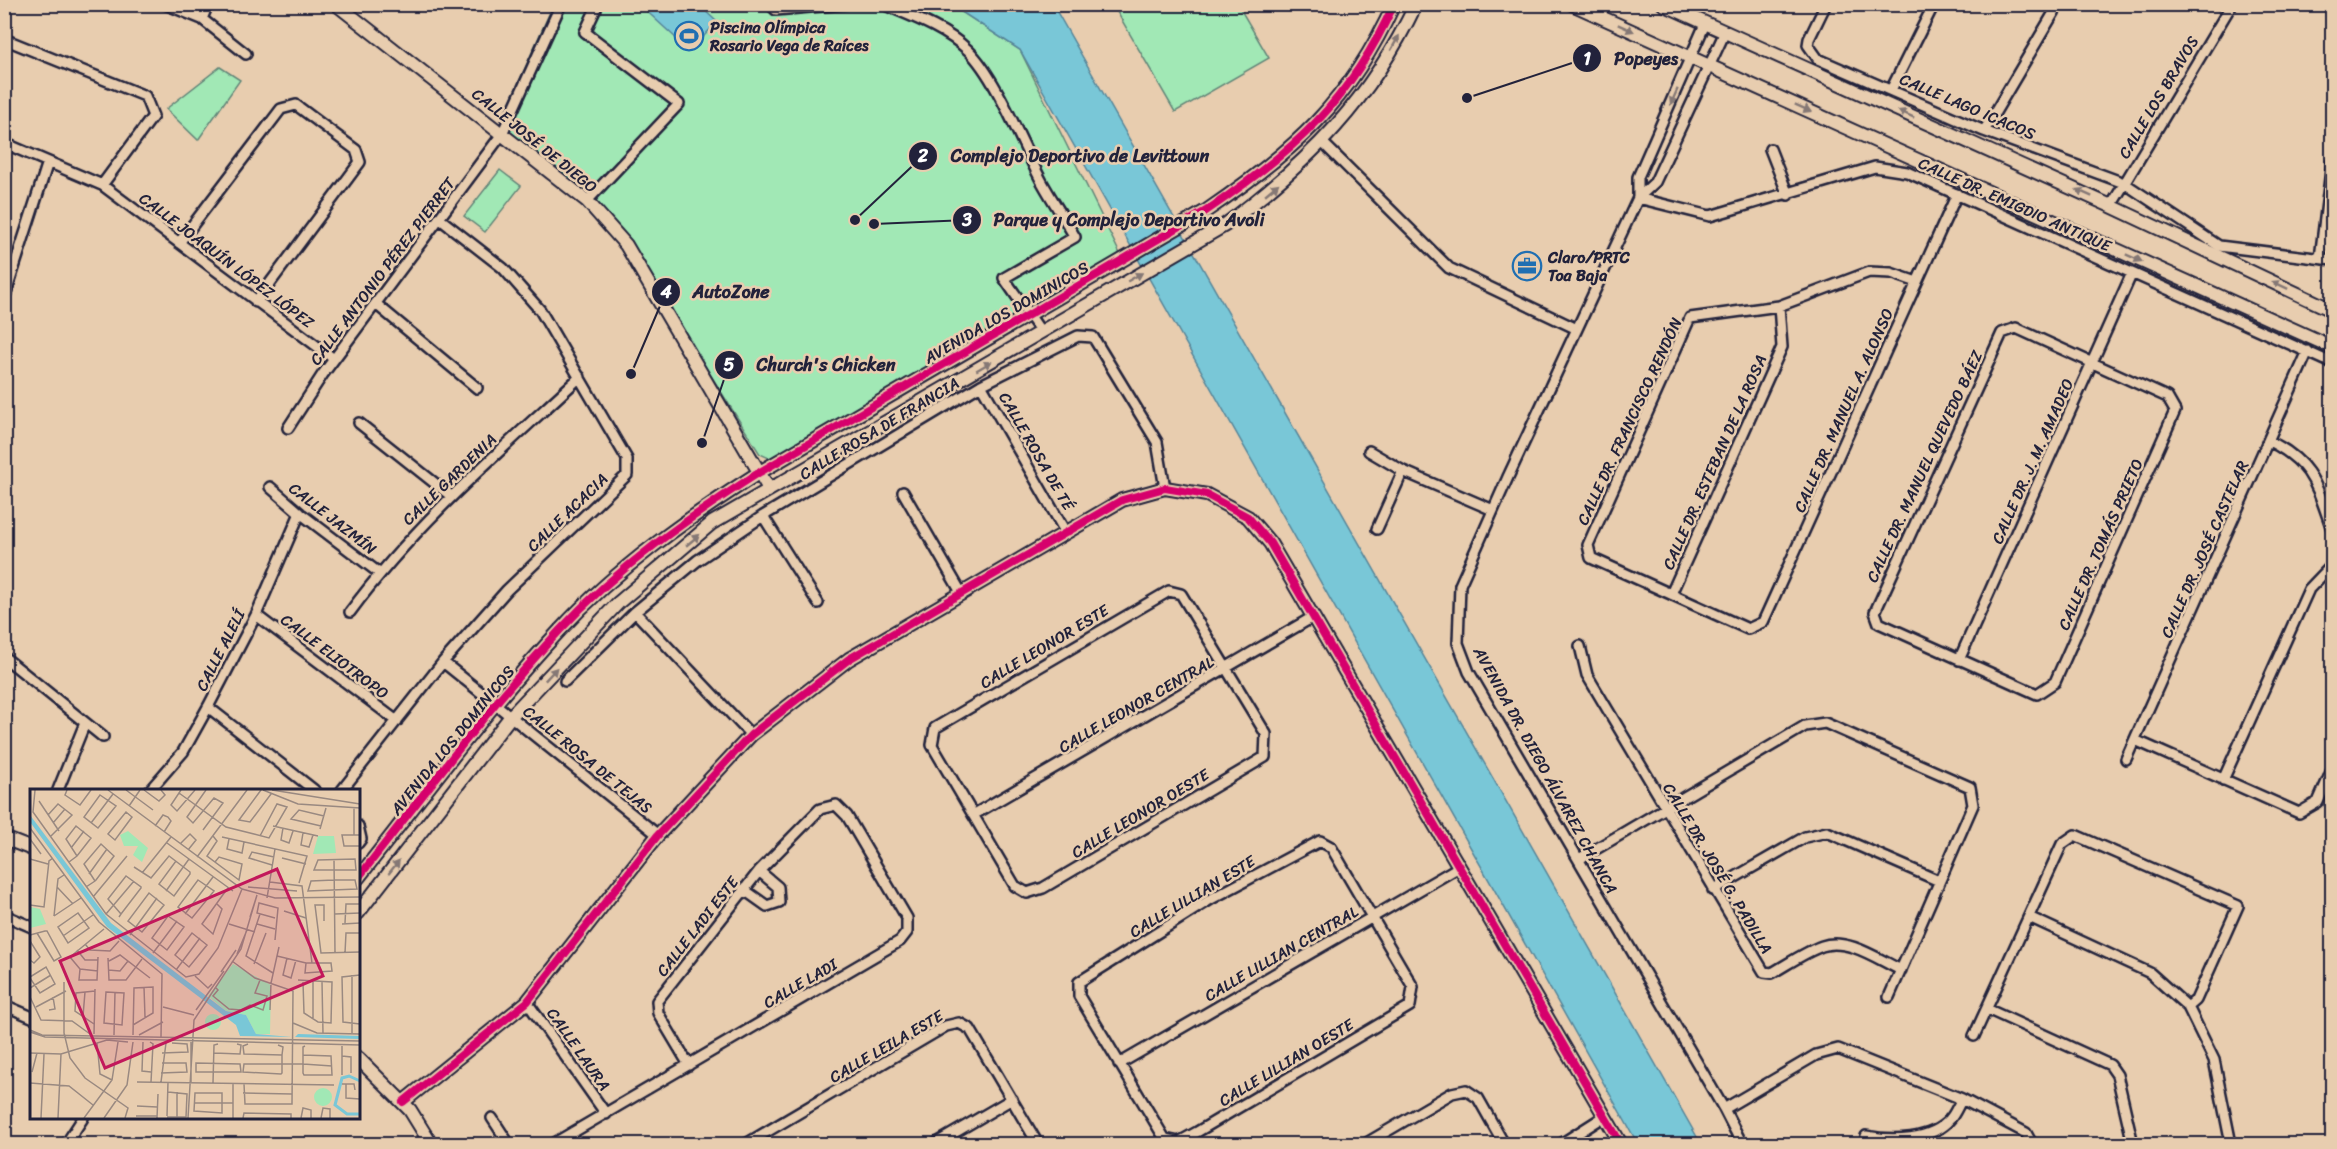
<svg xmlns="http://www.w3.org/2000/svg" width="2337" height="1149" font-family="Sriracha,sans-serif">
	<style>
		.green { fill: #a1e8b5; stroke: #628578; stroke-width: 1.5 }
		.water { fill: #79c7d7; stroke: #568599; stroke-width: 1.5 }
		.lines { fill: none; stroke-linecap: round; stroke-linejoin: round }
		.minor-casing { stroke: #22223b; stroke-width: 14 }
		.tertiary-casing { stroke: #22223b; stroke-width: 16 }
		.minor { stroke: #e8cdaf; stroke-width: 9 }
		.tertiary { stroke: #e8cdaf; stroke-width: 12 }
		.cycleway-casing { stroke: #e8cdaf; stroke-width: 11 }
		.cycleway { stroke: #d6006c; stroke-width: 8 }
		.oneway { fill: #857875 }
		.labels { text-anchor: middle; stroke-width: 5; stroke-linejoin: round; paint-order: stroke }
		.poi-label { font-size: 16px; font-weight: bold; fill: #22223b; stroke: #e8cdaf; text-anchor: start }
		.street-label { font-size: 16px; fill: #22223b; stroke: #e8cdaf }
		.inset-river { fill: none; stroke: #79c7d7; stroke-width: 3 }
		.inset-road { fill: none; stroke: #998981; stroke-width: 1.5 }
		.view { fill: #c2185b; fill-opacity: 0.15; stroke: #c2185b; stroke-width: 3 }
		.inset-edge { fill: none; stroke: #22223b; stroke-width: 3 }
		.leader { fill: none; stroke: #22223b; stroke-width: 2 }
		.callout-dot { fill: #22223b; stroke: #e8cdaf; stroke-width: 2 }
		.mark-label { font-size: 18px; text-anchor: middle; font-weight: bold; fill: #fff }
		.callout-label { font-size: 18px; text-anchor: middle; font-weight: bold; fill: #22223b; stroke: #e8cdaf; stroke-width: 5; stroke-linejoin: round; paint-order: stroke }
	</style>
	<rect width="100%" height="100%" fill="#e8cdaf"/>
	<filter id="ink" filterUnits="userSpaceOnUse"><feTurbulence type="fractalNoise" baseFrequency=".0167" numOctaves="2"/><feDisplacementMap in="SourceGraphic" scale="12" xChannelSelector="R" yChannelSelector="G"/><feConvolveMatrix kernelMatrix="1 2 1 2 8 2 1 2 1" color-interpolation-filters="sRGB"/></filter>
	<g filter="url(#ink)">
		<path class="green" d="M553 5H951L1020 50 1122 258 786 454 769 458 760 454 628 243 512 136 507 129 505 113Z
			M1113 5H1238L1269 58 1175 112Z
			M220 67 240 80 198 140 166 109Z
			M500 170 521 186 485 232 464 216Z"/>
		<path class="water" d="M640 5H699L717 22 690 51Z
			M951 5H1053L1701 1144H1638L1020 50Z"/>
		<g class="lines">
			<g class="minor-casing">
				<path id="minor" d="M165 4 202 19 246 54
					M770 4 776 10 845 4
					M883 4C911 16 945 28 968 50 997 78 1022 145 1042 182 1052 200 1064 218 1075 237L1004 278 1041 332
					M1826 4 1809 39 1808 45 1818 59 1984 131 2124 183 2219 246 2332 260
					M202 19 208 4
					M1725 32 1655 182 1638 198 1508 477 1460 585 1458 643 1469 672 1724 1109 1742 1144
					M4 39 145 96 153 116 102 185
					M1891 90 1934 4
					M1984 131 2059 4
					M1322 142 1449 268 1577 329
					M4 143 102 185 334 359
					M1770 149 1788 195
					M1638 198 1710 216 1875 167 1907 172 2332 363
					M1638 198V177L1705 24
					M587 201 679 104 585 32 598 4
					M2111 206 2232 4
					M179 243 281 109 296 105 356 150 360 162 256 302
					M2320 258 2332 162
					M1917 282 1891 273 1869 272 1779 306 1690 318 1588 545 1591 558 1748 629 1763 622 1957 194
					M4 299 48 162
					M376 304 477 388
					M2016 328 2167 397 2175 411 2055 682 2037 694 1879 623 1875 612 2002 333Z
					M981 385 1066 533
					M359 423 451 496
					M288 428 323 374 502 134 561 4
					M2269 441C2313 463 2316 485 2332 529
					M1369 451 1403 471 1493 510
					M270 487 300 513 379 573
					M903 492 962 594
					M763 516 818 603
					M1377 529 1403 471
					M1169 591 1181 594 1266 734 1265 757 1043 888 1027 893 1015 886 932 745 935 728Z
					M1671 594 1782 347 1779 306
					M350 612C416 523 499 452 580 377
					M635 612 751 735
					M256 615 397 721
					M1580 646 1587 675 1764 972 1772 973C1788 964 1805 952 1822 946 1848 937 1879 960 1901 970
					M4 657 103 737
					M1959 660 2132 273
					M443 662 658 835
					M565 681 635 612 698 560 763 516 981 385 1078 336 1093 337 1157 442 1165 488
					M208 707 314 790
					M2135 740 2299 813 2318 802 2332 770
					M2126 759 2308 351
					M2223 780 2309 589 2332 565
					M58 790 85 723
					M150 790 183 752 208 707 256 615 300 513
					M342 790 443 662 507 590 627 475V459L540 310 503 268 440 219
					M973 815 1313 617
					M358 826 361 839 358 843
					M1320 841 1331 847 1413 987 1410 1006 1197 1132 1179 1142 1165 1139 1079 996V982L1211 899Z
					M1579 859 1805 726 1825 723 1970 787 1973 805 1889 997
					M743 889 767 906 779 902 778 887 759 871
					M1713 890 1805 837 1827 832 1939 881
					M4 915 32 927
					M2029 917 2150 973 2188 1007 2214 1060 2231 1144
					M527 1002 606 1114
					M4 1005 32 1017
					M1987 1009 2110 1065 2117 1075 2133 1144
					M1974 1036 2062 844 2075 835 2238 906 2196 1000 2188 1007
					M1119 1064 1459 867
					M1724 1109 1816 1055 1838 1049 1962 1099 2026 1133 2032 1144
					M492 1118 509 1144
					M1866 1136C1891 1141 1932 1141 1950 1119 1955 1114 1958 1105 1962 1099
					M66 1144 83 1118
					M553 1144 900 941 907 932V918L847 816 836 805 820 809 759 871 657 1001 658 1013 689 1065
					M746 1144 946 1026 959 1023 970 1029 1038 1144
					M935 1144 1012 1099
					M1365 1144 1452 1093 1466 1090 1478 1098 1504 1144
					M1561 1144 1605 1116"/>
			</g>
			<g class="tertiary-casing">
				<path id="tertiary" d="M336 4 587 201 626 245 769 489
					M1572 4 2332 347
					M1663 4 2111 206 2332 310
					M4 838 32 849
					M358 878C424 795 487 708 560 630 618 567 688 518 760 472L1206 211C1293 152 1350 102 1394 4
					M358 913 511 716 618 603 712 523 1225 225C1310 161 1370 101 1416 4
					M358 1058 410 1110 431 1144
					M403 1102 527 1002 658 835 751 735 849 659 1122 500 1165 488 1207 495 1248 517 1270 543 1621 1144"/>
			</g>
			<use href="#minor" class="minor"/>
			<use href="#tertiary" class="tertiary"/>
			<g class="cycleway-casing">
				<path id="cycleway" d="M358 878C424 795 487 708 560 630 618 567 688 518 760 472L1206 211C1293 152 1350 102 1394 4
					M403 1102 527 1002 658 835 751 735 849 659 1122 500 1165 488 1207 495 1248 517 1270 543 1621 1144"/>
			</g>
			<use href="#cycleway" class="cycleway"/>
		</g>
		<defs><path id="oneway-solid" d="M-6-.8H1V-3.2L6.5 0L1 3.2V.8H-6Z" transform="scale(1.5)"/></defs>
		<g class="oneway">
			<use href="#oneway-solid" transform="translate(1626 28) rotate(24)"/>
			<use href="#oneway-solid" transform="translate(1395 43) rotate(-61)"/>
			<use href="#oneway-solid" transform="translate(1674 97) rotate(114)"/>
			<use href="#oneway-solid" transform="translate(1803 108) rotate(24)"/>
			<use href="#oneway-solid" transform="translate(1906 114) rotate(-156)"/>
			<use href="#oneway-solid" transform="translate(1272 189) rotate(-40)"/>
			<use href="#oneway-solid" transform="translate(2084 193) rotate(-156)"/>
			<use href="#oneway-solid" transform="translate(2134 258) rotate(24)"/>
			<use href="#oneway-solid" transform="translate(1135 277) rotate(-30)"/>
			<use href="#oneway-solid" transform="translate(2280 285) rotate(-155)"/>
			<use href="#oneway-solid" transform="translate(984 366) rotate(-30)"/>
			<use href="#oneway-solid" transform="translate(693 540) rotate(-40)"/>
			<use href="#oneway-solid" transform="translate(551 674) rotate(-47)"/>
			<use href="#oneway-solid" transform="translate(394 867) rotate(-52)"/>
		</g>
	</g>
	<defs>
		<g id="stadium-ring" transform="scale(1.5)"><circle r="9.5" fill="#e8cdaf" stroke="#1f6fb2" stroke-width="1.5"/><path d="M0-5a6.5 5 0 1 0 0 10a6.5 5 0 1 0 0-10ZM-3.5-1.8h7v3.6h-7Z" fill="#1f6fb2"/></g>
		<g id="office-ring" transform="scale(1.5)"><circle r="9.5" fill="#e8cdaf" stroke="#1f6fb2" stroke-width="1.5"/><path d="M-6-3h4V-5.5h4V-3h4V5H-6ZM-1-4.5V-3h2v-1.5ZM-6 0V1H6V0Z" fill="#1f6fb2"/></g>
	</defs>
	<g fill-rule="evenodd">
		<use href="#stadium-ring" x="689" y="36"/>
		<use href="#office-ring" x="1527" y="266"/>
	</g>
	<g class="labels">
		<g class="poi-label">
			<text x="710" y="33">Piscina Olímpica<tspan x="710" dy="18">Rosario Vega de Raíces</tspan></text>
			<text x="1548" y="263">Claro/PRTC<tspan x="1548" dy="18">Toa Baja</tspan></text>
		</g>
		<g class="street-label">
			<text transform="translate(2158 97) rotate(-59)" y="6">CALLE LOS BRAVOS</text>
			<text transform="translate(1968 106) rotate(23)" y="6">CALLE LAGO ICACOS</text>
			<text transform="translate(535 140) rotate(39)" y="6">CALLE JOSÉ DE DIEGO</text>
			<text transform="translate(2015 204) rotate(24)" y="6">CALLE DR. EMIGDIO ANTIQUE</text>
			<text transform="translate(227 260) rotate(37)" y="6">CALLE JOAQUÍN LÓPEZ LÓPEZ</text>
			<text transform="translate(382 271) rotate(-53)" y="6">CALLE ANTONIO PÉREZ PIERRET</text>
			<text transform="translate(1006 312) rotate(-30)" y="6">AVENIDA LOS DOMINICOS</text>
			<text transform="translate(1843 410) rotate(-66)" y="6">CALLE DR. MANUEL A. ALONSO</text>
			<text transform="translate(1629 421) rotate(-65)" y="6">CALLE DR. FRANCISCO RENDÓN</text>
			<text transform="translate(879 428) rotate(-31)" y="6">CALLE ROSA DE FRANCIA</text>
			<text transform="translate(1037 451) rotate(60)" y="6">CALLE ROSA DE TÉ</text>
			<text transform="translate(2032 461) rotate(-66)" y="6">CALLE DR. J. M. AMADEO</text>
			<text transform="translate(1714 462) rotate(-66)" y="6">CALLE DR. ESTEBAN DE LA ROSA</text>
			<text transform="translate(1924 466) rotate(-65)" y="6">CALLE DR. MANUEL QUEVEDO BÁEZ</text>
			<text transform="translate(449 479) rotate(-44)" y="6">CALLE GARDENIA</text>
			<text transform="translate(567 512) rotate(-44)" y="6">CALLE ACACIA</text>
			<text transform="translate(333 518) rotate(38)" y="6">CALLE JAZMÍN</text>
			<text transform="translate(2100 544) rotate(-66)" y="6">CALLE DR. TOMÁS PRIETO</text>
			<text transform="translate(2204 549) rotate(-66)" y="6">CALLE DR. JOSÉ CASTELAR</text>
			<text transform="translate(1044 646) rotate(-31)" y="6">CALLE LEONOR ESTE</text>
			<text transform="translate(220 650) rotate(-63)" y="6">CALLE ALELÍ</text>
			<text transform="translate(335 656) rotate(37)" y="6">CALLE ELIOTROPO</text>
			<text transform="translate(1136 704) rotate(-30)" y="6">CALLE LEONOR CENTRAL</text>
			<text transform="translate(452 740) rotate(-51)" y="6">AVENIDA LOS DOMINICOS</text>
			<text transform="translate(588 759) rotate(39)" y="6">CALLE ROSA DE TEJAS</text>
			<text transform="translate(1546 770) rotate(61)" y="6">AVENIDA DR. DIEGO ÁLVAREZ CHANCA</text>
			<text transform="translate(1140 813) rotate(-31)" y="6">CALLE LEONOR OESTE</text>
			<text transform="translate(1718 868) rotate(59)" y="6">CALLE DR. JOSÉ G. PADILLA</text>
			<text transform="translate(1192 896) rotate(-31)" y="6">CALLE LILLIAN ESTE</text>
			<text transform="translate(697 926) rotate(-52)" y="6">CALLE LADI ESTE</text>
			<text transform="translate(1281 953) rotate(-30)" y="6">CALLE LILLIAN CENTRAL</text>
			<text transform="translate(800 983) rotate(-30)" y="6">CALLE LADI</text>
			<text transform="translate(886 1046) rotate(-30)" y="6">CALLE LEILA ESTE</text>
			<text transform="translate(579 1049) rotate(55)" y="6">CALLE LAURA</text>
			<text transform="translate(1286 1062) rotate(-31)" y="6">CALLE LILLIAN OESTE</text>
		</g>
	</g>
	<g transform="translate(30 789)">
		<rect width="330" height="330" fill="#e8cdaf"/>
		<path d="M98 42 118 59 112 73 103 66 108 57H94L90 46ZM288 47H304L306 64 283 65ZM0 118 10 120 16 135 0 139ZM203 175 241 196 240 245H226L216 226 196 222 178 207ZM175 233a8 8 0 1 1 16 0a8 8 0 1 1-16 0ZM284 308a9 9 0 1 1 18 0a9 9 0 1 1-18 0Z" fill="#a1e8b5"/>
		<path d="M0 26 81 134 196 222 216 226 226 245 262 248 210 247 206 236 77 138 0 33ZM268 245 330 247V250L265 248Z" fill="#79c7d7"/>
		<path class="inset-river" d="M330 292 319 287 312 289 305 316 317 325H330"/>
		<path class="inset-road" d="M5 1 3 23 76 125 156 188 169 185 188 159 212 100M37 1 35 6 50 16 61 1M78 1 212 100 245 109 330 108M96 1 123 21M114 1 129 12 135 6 131 1M151 1 141 16 147 22 165 1M231 1 209 31 220 33 241 5M233 1 268 15 330 19M242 1 330 15M149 4 196 38 224 45 239 49 257 18 247 15 230 47M70 6 86 17 68 39 54 28ZM9 12 29 42M99 17 110 1M324 19V46M96 23 102 28 85 51 78 45ZM18 26 28 15 42 26 20 48M23 34 35 20M61 34 83 5M125 37 133 26 138 28 141 32 134 43M243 37 288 47M291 37 261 30 269 21 294 27M0 39 69 133 132 185 131 248M253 39 251 51 259 54 263 42M290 40 296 19M173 41 193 14 184 9 163 34 157 28 176 1M273 44 271 56 279 58 283 46M330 46H312L314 57H330M183 47 187 52 177 67 209 91 212 75 189 68 185 73M192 48 277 67 269 94M0 50 11 65M199 50 197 60 212 64 214 53M137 54 203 102M150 55 160 45 166 51 158 61M41 59 54 42M167 68 217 1M252 69 276 75M0 70 18 75M304 70 305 164M325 70 326 81H284L288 71ZM39 73 47 67 61 49 46 37 36 50 47 67M242 76 219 69 222 63 244 68M104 78 121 89 139 67 160 83V85L144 107 129 95 146 72M112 84 141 48M59 85 77 60M168 91 184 102 162 129 148 118ZM304 91H325L327 100 278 102 281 92ZM240 93 272 97 282 174M27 98 43 115M56 98 65 92 66 91 84 67 71 55 54 75 65 92M218 98 267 102M136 102 159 70M119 104 134 116 112 143 98 132ZM63 108 97 67M237 109 245 60M187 115 192 120 183 145 172 135 192 107 198 99M0 116 14 118 19 72 23 69M254 122 276 129M48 124 59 139 38 154 28 138ZM76 125 104 92M155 125 183 88M230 125 216 167 243 184M305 125 330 124M24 127 28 90 34 86M24 127 51 109M138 127 154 138 137 161 122 149ZM89 128 91 125 111 99V98L96 87 78 110 91 125M220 128 227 106M294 132V116H285L291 164 330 163M315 134 316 115H330M199 135 225 143M227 135 245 140M312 135 330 134M162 144 177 156 159 178 145 166ZM0 146 15 142H17L31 168 24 172 7 144M100 146 127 109M33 147 63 126M245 151 248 119 229 114 227 124 245 129M0 152 10 168 4 174 0 171M55 155 60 161 80 162 89 152M47 161 55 171H68M123 164 147 132M315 164 316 144H330M207 165 217 141M247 167 276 174H301L302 182 275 184 276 174M78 169 79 191H96L112 170M257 169 253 186 261 189 266 171M79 172 90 166 120 189M202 172 225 189 263 202 262 315H215L214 295M224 175 236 144M50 180 49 191H67L68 168M78 181 90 182 98 172M146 181 170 149M68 182 50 180 40 168 74 140M191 183 206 161M322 186V244M330 186 312 188 313 233 330 235M165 187 178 199 182 195M0 188 16 178 25 195 10 204 0 189M268 191 302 193 301 234 288 233 274 224 273 193M34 193V244L40 269 55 289 98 319 95 329M283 193V229M292 193 293 244M114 198 115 228M185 198 188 201 183 207 199 220 211 221 220 216 233 221 237 207 225 204 230 191M0 199 21 186M76 203 94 204 92 236 74 234ZM0 208 11 231 42 232 60 245M6 218 36 202M133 218 164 226M19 221 25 220 23 208M166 221 194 182M240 221 241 194 249 158M53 227 55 203M263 234 287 244 330 245M64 235 45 222 46 204 65 202M0 241 12 246 330 252M0 243 15 248 330 256M64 245 65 200M84 246 85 203M103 246 104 199 123 198V224L103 236M109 246 133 233M113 253 112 282 121 283M120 253 123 255 121 293M161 253V293M67 254 70 285 82 291M218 255 213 257 214 265 252 266M248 256 253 258 252 266V284L251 285 213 283 214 275H273L302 277M0 264 31 265 77 251 98 253M132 264 158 263 157 255 142 254M184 264 210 265 211 256 207 255M273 266 301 267 302 286H274L273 284V258L275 257M312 267 321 268V284M166 274 210 275 211 283H166ZM2 283 7 264M131 284 157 283 156 274H132M312 286V257M107 293 304 296M131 293 136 254M0 294 39 297 63 316M183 294 184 256 188 255M312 295H324L325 301M316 295V309L330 310M192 304V324L164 322 165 304ZM213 304 262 305M164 314H203M107 317 127 318M106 327H127M137 327 138 293M137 328H156L157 305 138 303M147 328V303M11 329 14 265M28 329 31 265M54 329 82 291 88 253M74 329 97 296 103 253M127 329 128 305M158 329 164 231 211 160 227 106M203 329V294M213 329 214 324 261 325V329M271 329 273 319 281 321V329M291 329 293 319 300 320V329"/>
		<path class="view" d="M247 80 293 187 75 279 30 172Z"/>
		<rect width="330" height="330" class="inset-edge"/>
	</g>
	<path class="leader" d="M1467 98L1587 58M855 220L923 156M874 224L967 220M631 374L666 292M702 443L729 365"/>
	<g class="callout-dot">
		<circle cx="1467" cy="98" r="6"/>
		<circle cx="855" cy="220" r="6"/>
		<circle cx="874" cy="224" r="6"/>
		<circle cx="631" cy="374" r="6"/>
		<circle cx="702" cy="443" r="6"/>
		<circle cx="1587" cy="58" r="15"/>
		<circle cx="923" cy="156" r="15"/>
		<circle cx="967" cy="220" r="15"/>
		<circle cx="666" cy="292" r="15"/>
		<circle cx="729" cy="365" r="15"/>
	</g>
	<g class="mark-label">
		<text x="1587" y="65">1</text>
		<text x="923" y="162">2</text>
		<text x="967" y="226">3</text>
		<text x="666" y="298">4</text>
		<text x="729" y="371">5</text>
	</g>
	<g class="callout-label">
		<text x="1646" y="65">Popeyes</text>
		<text x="1080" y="162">Complejo Deportivo de Levittown</text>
		<text x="1129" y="226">Parque y Complejo Deportivo Avoli</text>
		<text x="731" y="298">AutoZone</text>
		<text x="826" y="371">Church's Chicken</text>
	</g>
	<rect width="2337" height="1149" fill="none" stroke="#e8cdaf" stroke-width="24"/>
	<rect x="12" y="12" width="2313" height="1125" fill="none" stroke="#22223b" stroke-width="2" filter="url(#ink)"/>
</svg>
